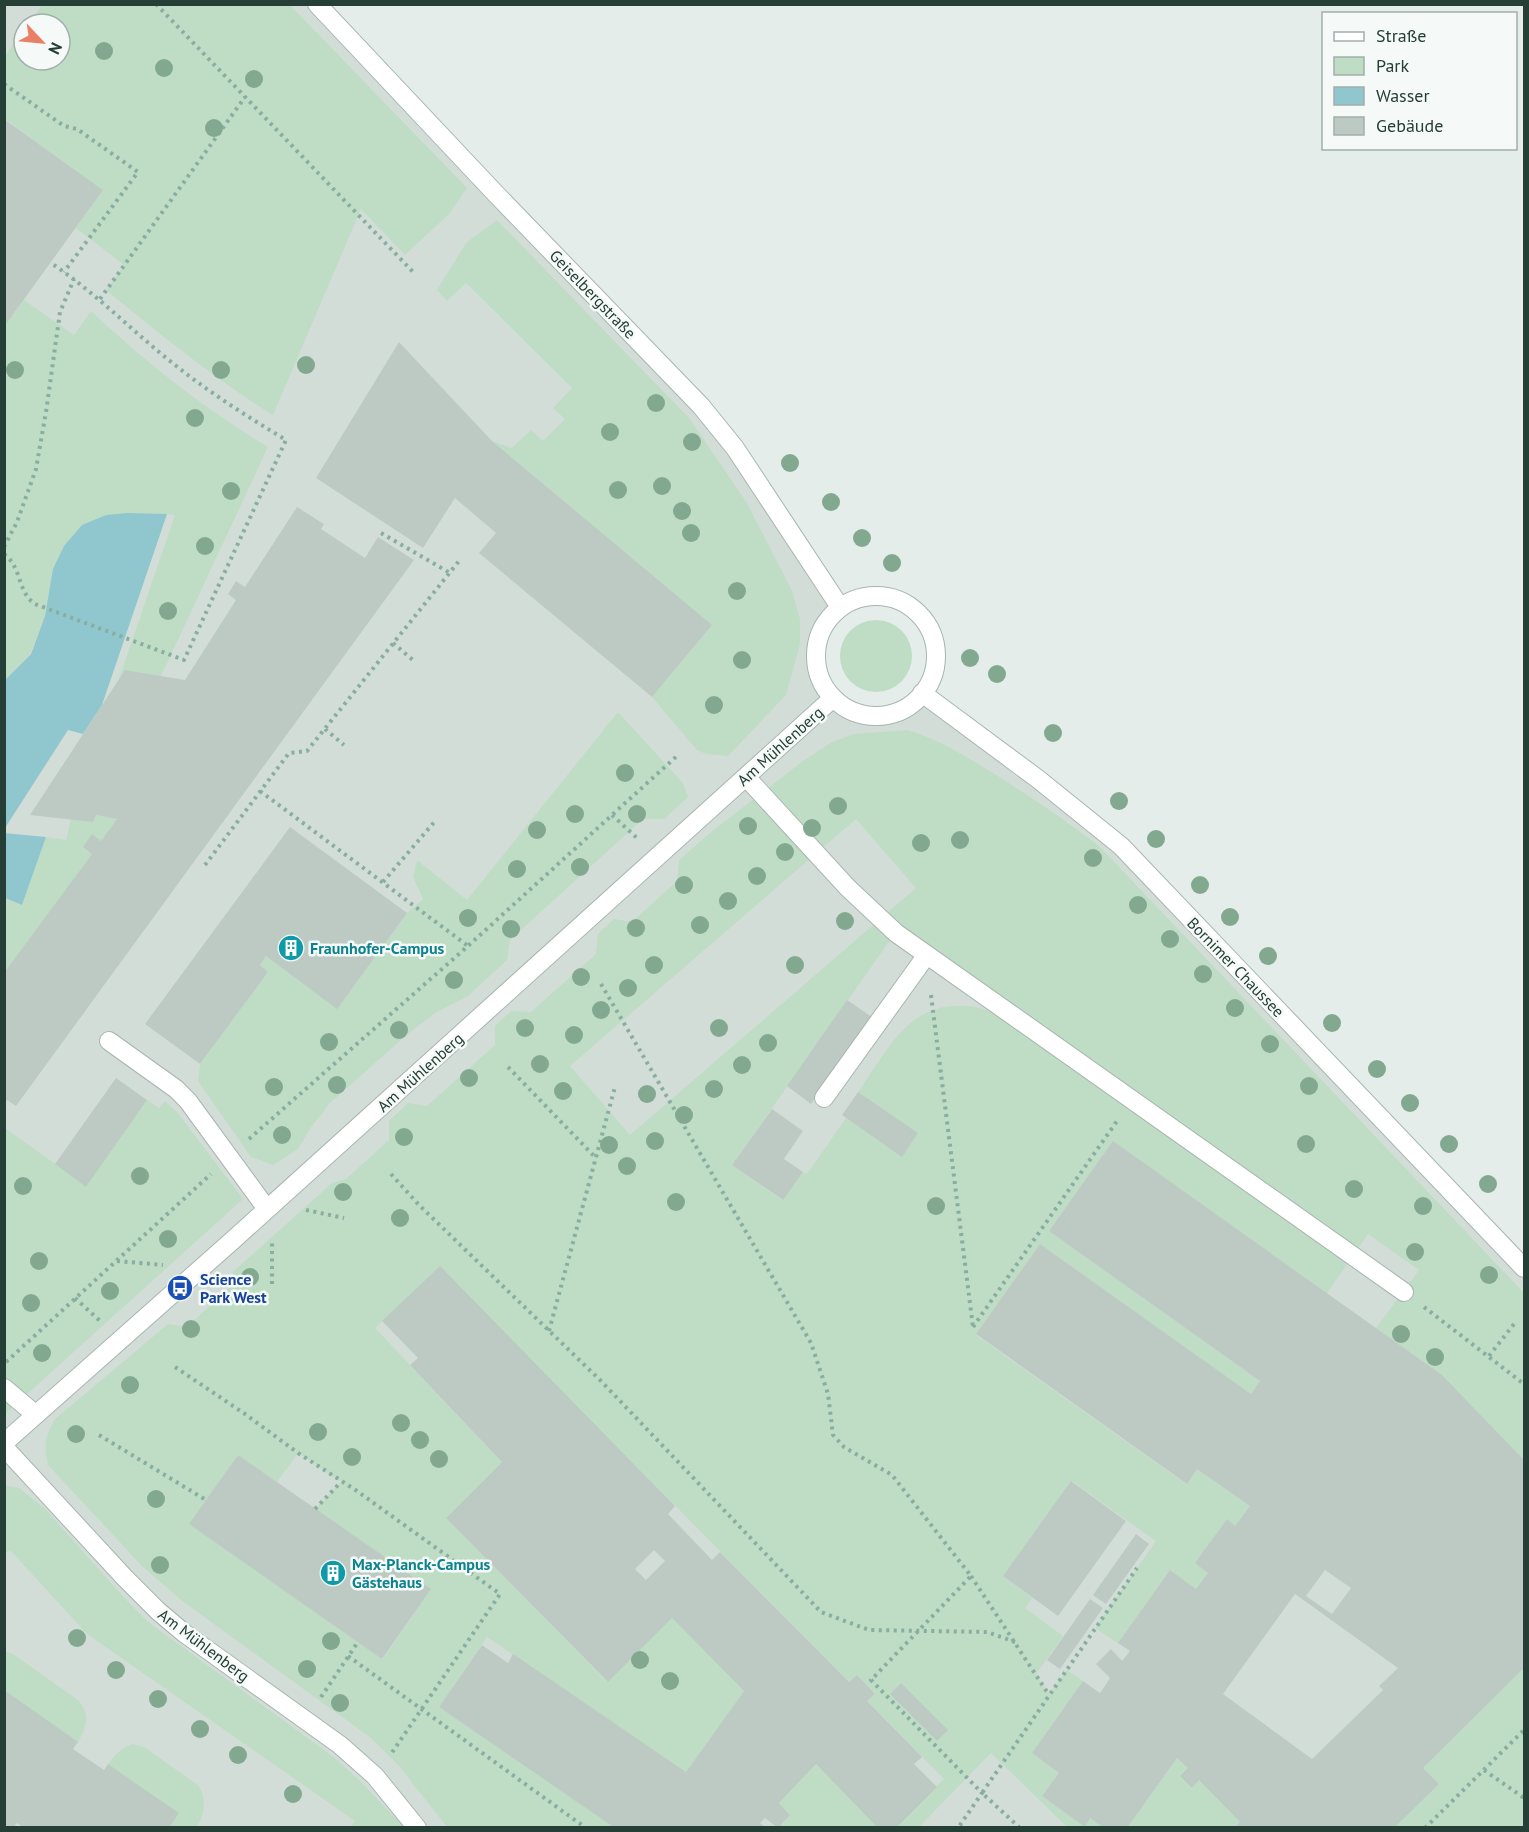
<svg xmlns="http://www.w3.org/2000/svg" width="1529" height="1832" font-family="'PT Sans',sans-serif">
	<style>
		.built { fill: #d3ddd8; fill-rule: evenodd }
		.green { fill: #bfdcc5; fill-rule: evenodd }
		.water { fill: #90c7ce }
		.building { fill: #bdcac4; fill-rule: evenodd }
		.lines { fill: none; stroke-linecap: round; stroke-linejoin: round }
		.minor-casing { stroke: #a7b5b0; stroke-width: 20 }
		.path { stroke: #87aea0; stroke-width: 4; stroke-dasharray: 3 4.5; stroke-linecap: butt }
		.minor { stroke: #fff; stroke-width: 18 }
		.tree { fill: #82a990 }
		.labels { text-anchor: middle; stroke-width: 5; stroke-linejoin: round; paint-order: stroke }
		.street-label { font-size: 16px; fill: #253e36; stroke: #f5f9f7 }
		.culture-label { font-size: 16px; font-weight: bold; fill: #0d838f; stroke: #f5f9f7; text-anchor: start }
		.transit-label { font-size: 16px; font-weight: bold; fill: #164399; stroke: #f5f9f7; text-anchor: start }
	</style>
	<rect width="100%" height="100%" fill="#e4ede9"/>
	<path class="built" d="M5 5H317L701 406 840 607 831 615 825 625 819 637 816 650 820 677 833 698 848 709 862 714 877 715 902 710 922 693 1121 846 1524 1268V1827L5 1828ZM24 24H60V60H24Z"/>
	<path class="green" d="M42 5H290L467 188 449 214 405 255 361 209 273 415C213 378 160 334 106 290L124 265 76 228 103 190 5 119V56L24 29V60H60V24H28Z
		M497 220 689 418 747 503 792 591 800 619V644L786 695 728 756 706 754 697 750 652 697 712 625 492 441 512 448 531 430 543 441 565 419 553 408 572 388 466 283 447 301 437 290 466 243Z
		M24 300 74 335 91 311C145 362 205 409 268 447L161 676 125 670 119 679 175 515 167 514 46 609 45 616 30 654 5 680 4 327Z
		M840 656a36 36 0 1 1 72 0a36 36 0 1 1-72 0Z
		M618 712 683 783 688 797 664 819H643L510 940 507 960 468 996 435 1013 409 1033 330 1103 311 1127 298 1149 273 1165 251 1157 198 1081 200 1064 268 972 260 965 266 956 337 1008 407 913 423 899 413 877 417 860 467 900Z
		M907 730C939 739 965 756 993 773 1029 796 1065 820 1099 846L1524 1293V1460L1442 1375 1376 1328 1419 1270 1368 1234 1327 1293 1113 1142 1049 1231 1260 1381 1251 1394 1040 1244 976 1335 1186 1484 1197 1469 1250 1506 1235 1526 1226 1520 1196 1563 1208 1573 1196 1589 1170 1570 1118 1643 1095 1628 1156 1541 1072 1481 1003 1576 1032 1598 1025 1608 1063 1636 1036 1674 1049 1694 1067 1670 1083 1681 1032 1753 1059 1773 1042 1796 1084 1826 1090 1818 1104 1827H1067L991 1753 919 1827H896L944 1779 867 1701 875 1694 857 1675 849 1682 440 1267 375 1328 502 1462 446 1518 607 1682 672 1618 744 1691 686 1772 487 1637 439 1707 615 1827H447L399 1766 371 1738 181 1600 142 1566 48 1465C43 1444 45 1437 55 1419L168 1324 187 1327 230 1287 233 1272 332 1183 346 1179 389 1140V1121L408 1103 427 1106 495 1045V1026L511 1011 531 1012 596 954 598 934 614 919 632 922 677 881 679 860 711 832 803 761 832 742 854 734ZM856 819 916 888 630 1135 570 1066ZM895 933 1020 1023C1006 1018 991 1010 976 1007 910 997 891 1046 858 1092L918 1133 902 1156 846 1118 807 1174 803 1172 782 1200 732 1165ZM298 1453 341 1482 315 1509 431 1589 383 1659 190 1524 238 1455 277 1482Z
		M96 815 117 819 101 841 92 835 83 847 92 854 5 973V898L22 905 46 837 66 840 71 819 92 822Z
		M147 1100 159 1108 165 1101 177 1112 243 1199 5 1414V1128L86 1186Z
		M5 1485 19 1488 45 1509 130 1604 148 1622 335 1758 360 1781 404 1827H351L355 1821 87 1634 10 1550 5 1554Z
		M5 1651 13 1654 78 1700C91 1715 87 1726 78 1742L5 1696Z
		M1524 1668V1827L1394 1828 1438 1784 1423 1768Z
		M133 1744 144 1747 198 1785C207 1798 205 1813 197 1827H169L179 1813 108 1764C116 1754 121 1747 133 1744Z
		M1177 1758 1188 1768 1192 1788 1199 1780 1240 1822 1234 1828H1127Z
		M816 1764 878 1827 778 1828 790 1815 779 1803Z"/>
	<path class="water" d="M127 513 167 514 102 705 83 734 68 730 5 828V680L31 654 45 616 53 569 64 546 82 525 106 515Z
		M4 833 46 837 22 905 5 898Z"/>
	<path class="building" d="M4 119 103 190 4 327Z
		M399 342 492 441 712 625 652 697 479 553 496 533 455 498 423 548 316 478Z
		M297 507 324 524 321 529 365 558 378 537 414 560 16 1106 7 1100 4 1103V973L92 854 83 847 92 834 101 841 117 819 96 815 93 822 30 815 125 670 185 680 236 600 228 594 236 581 245 587Z
		M290 827 407 913 337 1009 266 956 260 965 268 972 200 1064 145 1024Z
		M847 1000 872 1017 811 1104 787 1086Z
		M116 1078 147 1100 86 1187 55 1164Z
		M858 1092 918 1133 902 1157 842 1115Z
		M772 1109 803 1131 784 1159 803 1172 783 1200 732 1165Z
		M1113 1141 1442 1375 1524 1460V1668L1423 1768 1439 1784 1394 1828H1234L1240 1822 1199 1780 1192 1788 1180 1776 1188 1768 1177 1758 1127 1828H1104L1090 1818 1085 1827 1042 1796 1059 1773 1032 1753 1083 1681 1100 1693 1110 1678 1096 1664 1111 1649 1122 1661 1130 1651 1118 1643 1170 1570 1196 1589 1208 1573 1195 1563 1227 1519 1235 1526 1250 1506 1197 1469 1187 1484 976 1334 1040 1244 1251 1394 1260 1381 1049 1231ZM1325 1570 1351 1588 1332 1614 1306 1596ZM1295 1594 1398 1668 1379 1686 1383 1690 1312 1759 1223 1694Z
		M440 1266 675 1506 668 1514 712 1560 720 1552 849 1682 857 1675 875 1694 867 1701 922 1757 914 1764 937 1787 896 1828H878L816 1764 779 1803 790 1815 778 1828 765 1818 760 1823 766 1828H615L439 1707 482 1645 508 1663 513 1654 686 1772 744 1691 672 1618 608 1682 446 1518 502 1462 410 1365 418 1358 382 1321ZM654 1550 665 1561 646 1580 635 1569Z
		M238 1455 431 1589 382 1659 189 1524Z
		M1071 1481 1126 1521 1058 1616 1003 1576Z
		M1136 1534 1149 1544 1106 1604 1093 1595Z
		M1090 1599 1103 1608 1060 1669 1047 1660Z
		M901 1683 948 1730 937 1741 890 1694Z
		M7 1692 78 1742 73 1749 104 1770 108 1764 179 1813 169 1828H24L17 1823 13 1828H4V1696Z"/>
	<g class="lines">
		<g class="minor-casing">
			<path id="minor" d="M317 4 495 193 701 406 735 448 840 607
				M816 656a60 60 0 1 1 120 0a60 60 0 1 1-120 0Z
				M922 693 1038 779 1121 846 1524 1268
				M746 777 848 888 896 933 1404 1292
				M109 1041 176 1089 188 1101 267 1209
				M824 1098 926 956
				M4 1388 36 1415
				M4 1443 233 1240 833 698
				M4 1447 124 1577 158 1611 184 1633 340 1745 375 1776 417 1828"/>
		</g>
		<path class="path" d="M156 4 414 273
			M4 84 64 126 77 129 138 172 64 272
			M100 299 245 97
			M381 533 450 573
			M4 547 17 522 36 469 46 412 60 312 74 279
			M4 554C22 567 17 592 35 604L184 660 286 440C248 417 210 393 175 365 133 332 96 293 51 263
			M393 643 414 661
			M325 729 344 745
			M260 791 468 946
			M612 815 638 839
			M205 865 289 753 307 751 459 561
			M383 882 436 820
			M601 984 811 1343 828 1394 833 1435 844 1447 892 1475 971 1576 871 1680 982 1793 958 1828
			M931 995 973 1327
			M508 1067 595 1157
			M249 1139 468 946 678 755
			M391 1174 419 1205 601 1381 821 1612 869 1630 987 1632 1015 1642
			M306 1210 344 1218
			M117 1261 163 1265
			M272 1284V1243
			M75 1298 100 1321
			M1424 1307 1524 1384
			M973 1327 1117 1121
			M549 1331 615 1087
			M1489 1356 1514 1324
			M6 1362 211 1174
			M175 1367 245 1414 298 1453 357 1491 500 1594 391 1754
			M99 1435 206 1500
			M315 1509 341 1482
			M971 1576 1049 1695
			M348 1656 586 1828
			M321 1697 358 1642
			M1484 1770 1524 1798
			M1020 1828 982 1793 1137 1568
			M1425 1828 1524 1730"/>
		<use href="#minor" class="minor"/>
	</g>
	<g class="tree">
		<circle cx="104" cy="51" r="9"/>
		<circle cx="164" cy="68" r="9"/>
		<circle cx="254" cy="79" r="9"/>
		<circle cx="214" cy="128" r="9"/>
		<circle cx="306" cy="365" r="9"/>
		<circle cx="15" cy="370" r="9"/>
		<circle cx="221" cy="370" r="9"/>
		<circle cx="656" cy="403" r="9"/>
		<circle cx="195" cy="418" r="9"/>
		<circle cx="610" cy="432" r="9"/>
		<circle cx="692" cy="442" r="9"/>
		<circle cx="790" cy="463" r="9"/>
		<circle cx="662" cy="486" r="9"/>
		<circle cx="618" cy="490" r="9"/>
		<circle cx="231" cy="491" r="9"/>
		<circle cx="831" cy="502" r="9"/>
		<circle cx="682" cy="511" r="9"/>
		<circle cx="691" cy="533" r="9"/>
		<circle cx="862" cy="538" r="9"/>
		<circle cx="205" cy="546" r="9"/>
		<circle cx="892" cy="563" r="9"/>
		<circle cx="737" cy="591" r="9"/>
		<circle cx="168" cy="611" r="9"/>
		<circle cx="970" cy="658" r="9"/>
		<circle cx="742" cy="660" r="9"/>
		<circle cx="997" cy="674" r="9"/>
		<circle cx="714" cy="705" r="9"/>
		<circle cx="1053" cy="733" r="9"/>
		<circle cx="625" cy="773" r="9"/>
		<circle cx="1119" cy="801" r="9"/>
		<circle cx="838" cy="806" r="9"/>
		<circle cx="575" cy="814" r="9"/>
		<circle cx="637" cy="814" r="9"/>
		<circle cx="748" cy="826" r="9"/>
		<circle cx="812" cy="828" r="9"/>
		<circle cx="537" cy="830" r="9"/>
		<circle cx="1156" cy="839" r="9"/>
		<circle cx="960" cy="840" r="9"/>
		<circle cx="921" cy="843" r="9"/>
		<circle cx="785" cy="852" r="9"/>
		<circle cx="1093" cy="858" r="9"/>
		<circle cx="580" cy="867" r="9"/>
		<circle cx="517" cy="869" r="9"/>
		<circle cx="757" cy="876" r="9"/>
		<circle cx="684" cy="885" r="9"/>
		<circle cx="1200" cy="885" r="9"/>
		<circle cx="728" cy="901" r="9"/>
		<circle cx="1138" cy="905" r="9"/>
		<circle cx="1230" cy="917" r="9"/>
		<circle cx="468" cy="918" r="9"/>
		<circle cx="845" cy="921" r="9"/>
		<circle cx="700" cy="925" r="9"/>
		<circle cx="636" cy="928" r="9"/>
		<circle cx="511" cy="929" r="9"/>
		<circle cx="1170" cy="939" r="9"/>
		<circle cx="1268" cy="956" r="9"/>
		<circle cx="654" cy="965" r="9"/>
		<circle cx="795" cy="965" r="9"/>
		<circle cx="1203" cy="974" r="9"/>
		<circle cx="581" cy="977" r="9"/>
		<circle cx="454" cy="980" r="9"/>
		<circle cx="628" cy="988" r="9"/>
		<circle cx="1235" cy="1008" r="9"/>
		<circle cx="601" cy="1010" r="9"/>
		<circle cx="1332" cy="1023" r="9"/>
		<circle cx="525" cy="1028" r="9"/>
		<circle cx="719" cy="1028" r="9"/>
		<circle cx="399" cy="1030" r="9"/>
		<circle cx="574" cy="1035" r="9"/>
		<circle cx="329" cy="1042" r="9"/>
		<circle cx="768" cy="1043" r="9"/>
		<circle cx="1270" cy="1044" r="9"/>
		<circle cx="540" cy="1064" r="9"/>
		<circle cx="742" cy="1065" r="9"/>
		<circle cx="1377" cy="1069" r="9"/>
		<circle cx="469" cy="1078" r="9"/>
		<circle cx="337" cy="1085" r="9"/>
		<circle cx="1309" cy="1086" r="9"/>
		<circle cx="274" cy="1087" r="9"/>
		<circle cx="714" cy="1089" r="9"/>
		<circle cx="563" cy="1091" r="9"/>
		<circle cx="647" cy="1094" r="9"/>
		<circle cx="1410" cy="1103" r="9"/>
		<circle cx="684" cy="1115" r="9"/>
		<circle cx="282" cy="1135" r="9"/>
		<circle cx="404" cy="1137" r="9"/>
		<circle cx="655" cy="1141" r="9"/>
		<circle cx="1306" cy="1144" r="9"/>
		<circle cx="1449" cy="1144" r="9"/>
		<circle cx="609" cy="1145" r="9"/>
		<circle cx="627" cy="1166" r="9"/>
		<circle cx="140" cy="1176" r="9"/>
		<circle cx="1488" cy="1184" r="9"/>
		<circle cx="23" cy="1186" r="9"/>
		<circle cx="1354" cy="1189" r="9"/>
		<circle cx="343" cy="1192" r="9"/>
		<circle cx="676" cy="1202" r="9"/>
		<circle cx="936" cy="1206" r="9"/>
		<circle cx="1423" cy="1206" r="9"/>
		<circle cx="400" cy="1218" r="9"/>
		<circle cx="168" cy="1239" r="9"/>
		<circle cx="1415" cy="1252" r="9"/>
		<circle cx="39" cy="1261" r="9"/>
		<circle cx="1489" cy="1275" r="9"/>
		<circle cx="250" cy="1277" r="9"/>
		<circle cx="110" cy="1291" r="9"/>
		<circle cx="31" cy="1303" r="9"/>
		<circle cx="191" cy="1329" r="9"/>
		<circle cx="1401" cy="1334" r="9"/>
		<circle cx="42" cy="1353" r="9"/>
		<circle cx="1435" cy="1357" r="9"/>
		<circle cx="130" cy="1385" r="9"/>
		<circle cx="401" cy="1423" r="9"/>
		<circle cx="318" cy="1432" r="9"/>
		<circle cx="76" cy="1434" r="9"/>
		<circle cx="420" cy="1440" r="9"/>
		<circle cx="352" cy="1457" r="9"/>
		<circle cx="439" cy="1459" r="9"/>
		<circle cx="156" cy="1499" r="9"/>
		<circle cx="160" cy="1565" r="9"/>
		<circle cx="77" cy="1638" r="9"/>
		<circle cx="331" cy="1641" r="9"/>
		<circle cx="640" cy="1660" r="9"/>
		<circle cx="307" cy="1669" r="9"/>
		<circle cx="116" cy="1670" r="9"/>
		<circle cx="670" cy="1681" r="9"/>
		<circle cx="158" cy="1699" r="9"/>
		<circle cx="340" cy="1703" r="9"/>
		<circle cx="200" cy="1729" r="9"/>
		<circle cx="238" cy="1755" r="9"/>
		<circle cx="293" cy="1794" r="9"/>
	</g>
	<defs>
		<g id="building-disc" transform="scale(1.35)"><circle r="9.5" fill="#0f9aa8" stroke="#f5f9f7"/><path d="M-4-6H4V6H1V3H-1V6H-4ZM-2.5-4.3h1.7v1.8h-1.7ZM.8-4.3h1.7v1.8H.8ZM-2.5-1h1.7V.8h-1.7ZM.8-1h1.7V.8H.8Z" fill="#fff"/></g>
		<g id="bus-disc" transform="scale(1.35)"><circle r="9.5" fill="#1a4fb4" stroke="#f5f9f7"/><path d="M-5-6H5V4H4V6H2V4H-2V6H-4V4H-5ZM-3.5-4V0h7V-4ZM-3.5 1.2v1.5H-2V1.2ZM2 1.2v1.5H3.5V1.2Z" fill="#fff"/></g>
	</defs>
	<g fill-rule="evenodd">
		<use href="#building-disc" x="291" y="948"/>
		<use href="#bus-disc" x="180" y="1288"/>
		<use href="#building-disc" x="333" y="1573"/>
	</g>
	<g class="labels">
		<g class="street-label">
			<text transform="translate(593 294) rotate(46)" y="6">Geiselbergstraße</text>
			<text transform="translate(780 746) rotate(-42)" y="6">Am Mühlenberg</text>
			<text transform="translate(1236 967) rotate(46)" y="6">Bornimer Chaussee</text>
			<text transform="translate(420 1072) rotate(-42)" y="6">Am Mühlenberg</text>
			<text transform="translate(204 1645) rotate(37)" y="6">Am Mühlenberg</text>
		</g>
		<g class="culture-label">
			<text x="310" y="954">Fraunhofer-Campus</text>
			<text x="352" y="1570">Max-Planck-Campus<tspan x="352" dy="18">Gästehaus</tspan></text>
		</g>
		<g class="transit-label">
			<text x="200" y="1285">Science<tspan x="200" dy="18">Park West</tspan></text>
		</g>
	</g>
	<rect width="1529" height="1832" fill="none" stroke="#253e36" stroke-width="12"/>
	<rect x="1322" y="12" width="195" height="138" fill="#f5f9f7" stroke="#a2aeaa" stroke-width="1.5"/>
	<rect x="1334" y="32" width="30" height="9" fill="#ffffff" stroke="#a2aeaa" stroke-width="1.5"/>
	<text x="1376" y="42" font-size="18" fill="#253e36">Straße</text>
	<rect x="1334" y="57" width="30" height="18" fill="#bfdcc5" stroke="#a2aeaa" stroke-width="1.5"/>
	<text x="1376" y="72" font-size="18" fill="#253e36">Park</text>
	<rect x="1334" y="87" width="30" height="18" fill="#90c7ce" stroke="#a2aeaa" stroke-width="1.5"/>
	<text x="1376" y="102" font-size="18" fill="#253e36">Wasser</text>
	<rect x="1334" y="117" width="30" height="18" fill="#bdcac4" stroke="#a2aeaa" stroke-width="1.5"/>
	<text x="1376" y="132" font-size="18" fill="#253e36">Gebäude</text>
	<g transform="translate(42 42) rotate(116)"><circle r="28" fill="#f5f9f7" stroke="#a2aeaa" stroke-width="1.5"/>
	<path d="M0-4.5L10 22L0 15L-10 22Z" fill="#e98066"/>
	<text y="-9" font-size="16" font-weight="bold" text-anchor="middle" fill="#253e36">N</text>
	</g>
</svg>
